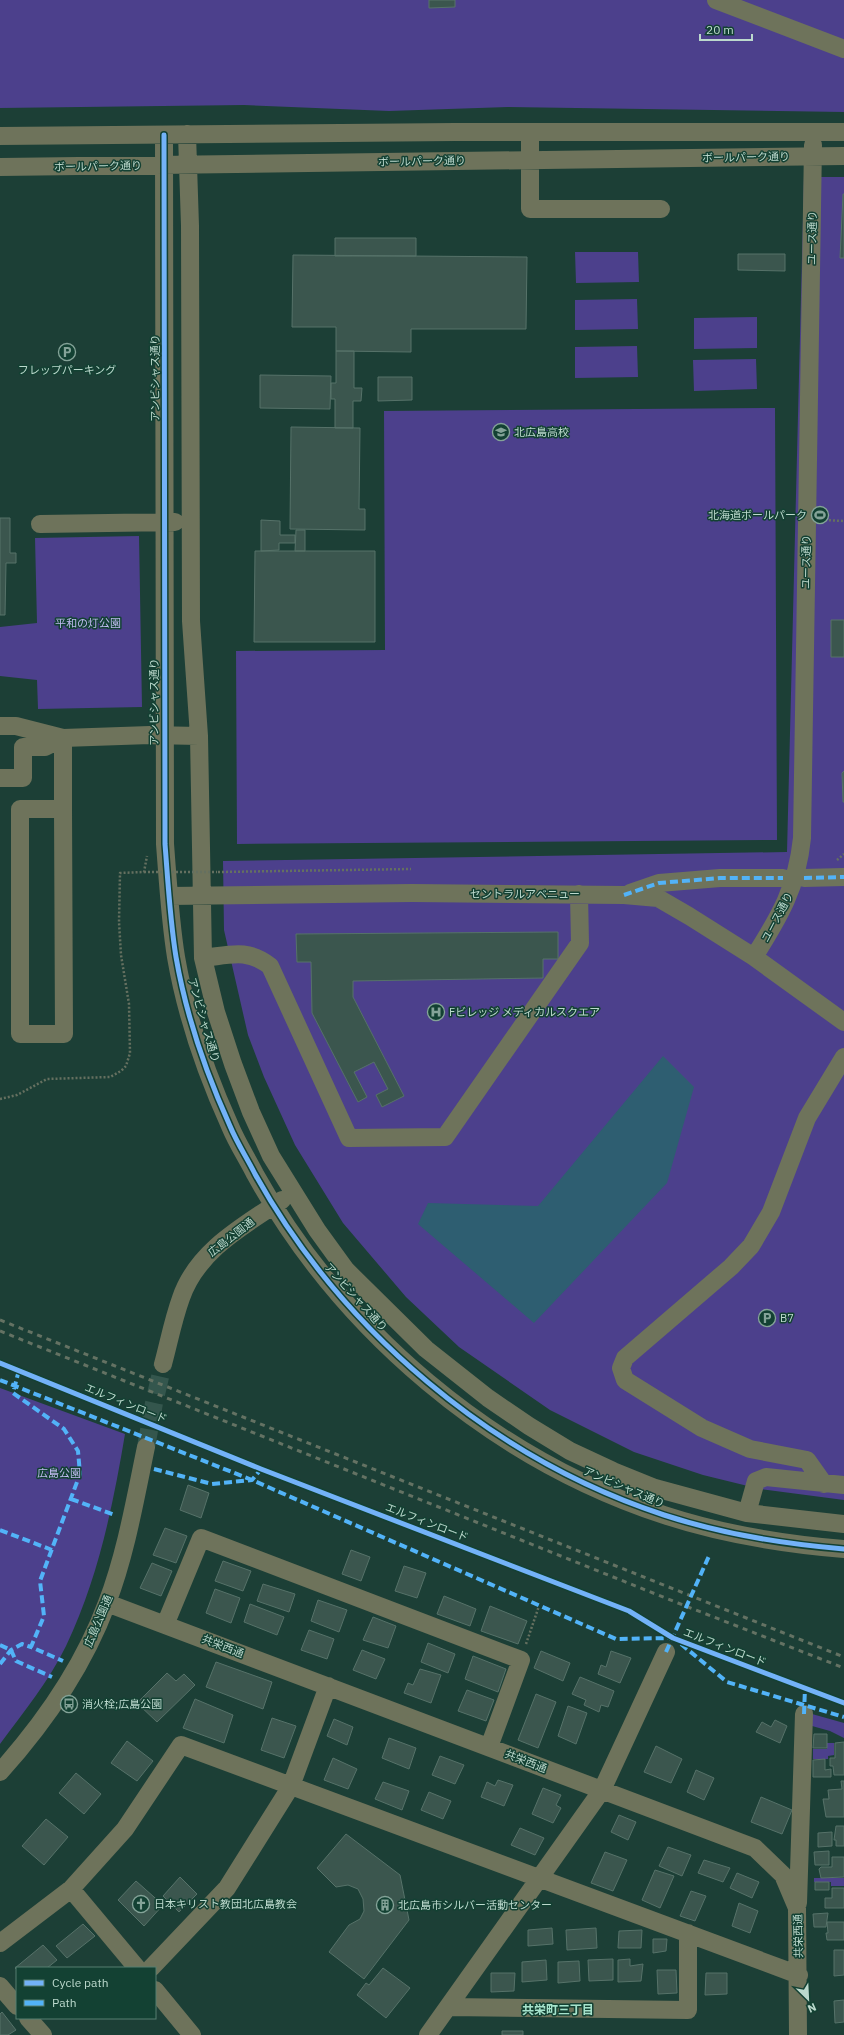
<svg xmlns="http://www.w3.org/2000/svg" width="844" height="2035" font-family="'IBM Plex Sans','Noto Sans JP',sans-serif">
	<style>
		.green { fill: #4c408c }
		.water { fill: #2e5e71 }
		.building { fill: #3b564e; stroke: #567269 }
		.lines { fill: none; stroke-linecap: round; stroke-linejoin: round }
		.minor-tunnel { stroke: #34564d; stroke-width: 18; stroke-dasharray: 18 9; stroke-linecap: butt }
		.path { stroke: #657060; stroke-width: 2.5; stroke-dasharray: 2 2; stroke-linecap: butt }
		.minor { stroke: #6e735b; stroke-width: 18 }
		.rail { stroke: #647263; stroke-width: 3; stroke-dasharray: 5 5; stroke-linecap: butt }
		.path-bridge { stroke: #657060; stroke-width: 2.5; stroke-dasharray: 2 2; stroke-linecap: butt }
		.quiet { stroke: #52b3f8; stroke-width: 4; stroke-dasharray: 8 4; stroke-linecap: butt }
		.cycleway-casing { stroke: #134133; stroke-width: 8 }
		.cycleway { stroke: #73b2f8; stroke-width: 5 }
		.labels { text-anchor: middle; stroke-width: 3; stroke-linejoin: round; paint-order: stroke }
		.street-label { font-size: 11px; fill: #bcd9cd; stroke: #134133 }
		.poi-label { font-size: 11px; fill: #bcd9cd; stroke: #134133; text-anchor: start }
		.park-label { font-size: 11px; fill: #bfbaf0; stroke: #134133 }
		.neighbourhood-label { font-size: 12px; font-weight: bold; fill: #a6e3cc; stroke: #134133 }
	</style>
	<rect width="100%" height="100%" fill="#1c3f36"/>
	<path class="green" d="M0 0H844V112L508 107 389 111 244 105 0 108Z
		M804 177H844V1500L760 1489 703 1475 634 1452 550 1410 459 1347 406 1297 343 1223 295 1145 264 1077 248 1035 224 930 223 861 787 852Z
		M575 252H638L639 282 576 283Z
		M637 299 638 329 575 330V300Z
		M757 317V348L694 349V318Z
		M637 346 638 377 575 378V347Z
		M756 359 757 389 694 391 693 360Z
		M775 408 777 840 237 844 236 651 385 650 384 411Z
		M139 536 142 707 38 709 37 680 0 676V627L37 623 35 538Z
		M0 1388 125 1434C113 1506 98 1579 66 1646 49 1681 23 1713 0 1744Z
		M812 1714 844 1723V1738L830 1731 812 1726Z
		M827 1743H834V1755L828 1756V1759H813V1749H827Z
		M814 1878H844V1886H831V1882H814Z"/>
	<path class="water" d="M663 1056 694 1087 667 1183 534 1323 418 1224 428 1203 538 1206Z"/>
	<path class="building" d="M429 0H455V7L429 8Z
		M843 194H844V258H840Z
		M335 238H416V256H335Z
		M738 254H785V271L738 270Z
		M293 255 527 257 526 329H411V352L336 351V327H292Z
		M336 351H354V388H362L361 401H353V428H335V399H331V383H336Z
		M260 375 331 376 330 409 260 408Z
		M378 377H412V400L378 401Z
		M291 427 360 428 359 509H365V530L290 529Z
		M0 518H10V553H16V563H6L5 615H0Z
		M261 520 280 521V535H295V543H279V550L261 551Z
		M296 530H305V551H295Z
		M255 551H375V642H254Z
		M831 620H844V657H831Z
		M844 771V802H843L842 773Z
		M558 932V959H543V978L353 981V997L404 1096 382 1107 376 1095 388 1089 374 1062 354 1072 367 1097 358 1102 312 1013 311 962H297L296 934Z
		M188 1485 209 1493 201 1518 180 1510Z
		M165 1528 187 1536 176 1563 153 1555Z
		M351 1550 370 1557 361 1581 342 1574Z
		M223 1561 251 1571 243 1591 215 1581Z
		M152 1563 172 1571 161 1596 140 1588Z
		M404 1566 426 1573 417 1598 395 1591Z
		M263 1584 295 1594 289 1612 257 1601Z
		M215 1589 240 1598 231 1623 206 1613Z
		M444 1596 476 1609 470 1626 437 1614Z
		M318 1600 347 1610 339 1632 311 1621Z
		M250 1604 284 1617 277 1635 244 1622Z
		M490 1606 527 1621 518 1644 481 1631Z
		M373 1617 396 1626 388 1648 363 1640Z
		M309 1630 334 1639 327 1659 301 1650Z
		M428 1643 455 1654 448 1673 421 1662Z
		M362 1650 385 1659 376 1679 353 1670Z
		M541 1651 570 1663 563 1681 534 1668Z
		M611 1651 631 1658 620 1683 598 1674 601 1665 606 1667Z
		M473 1656 506 1669 498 1692 465 1679Z
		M216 1662 272 1682 263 1709 206 1687Z
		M420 1669 441 1675 431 1703 404 1693 408 1683 413 1685Z
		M167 1673 176 1681 184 1674 195 1685 157 1722 137 1703Z
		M580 1677 614 1691 608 1707 601 1705 599 1712 584 1705 586 1700 572 1694Z
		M467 1690 494 1700 486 1721 458 1711Z
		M536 1694 556 1702 538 1748 518 1740Z
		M195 1699 233 1715 224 1743 183 1728Z
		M568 1706 587 1713 576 1744 558 1736Z
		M272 1718 296 1726 284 1758 261 1750Z
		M334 1719 353 1727 347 1745 327 1736Z
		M775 1720 787 1726 780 1743 756 1732 762 1722 771 1727Z
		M814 1734H827V1748H813Z
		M389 1738 416 1748 409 1769 382 1758Z
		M127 1741 153 1761 137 1781 111 1763Z
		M844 1742V1775H834L833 1766H830V1758H835V1743Z
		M656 1746 682 1759 671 1783 644 1772Z
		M440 1756 464 1765 455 1784 432 1775Z
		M333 1758 357 1769 348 1789 324 1780Z
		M825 1759V1770L831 1769V1777H813V1760Z
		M696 1770 714 1778 704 1800 687 1792Z
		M76 1773 101 1794 84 1814 59 1793Z
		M498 1780 513 1785 504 1806 481 1797 487 1782 495 1786Z
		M841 1781H844V1817H826L823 1799H829L828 1790 842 1789Z
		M383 1782 409 1791 402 1810 375 1799Z
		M543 1788 561 1795 556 1805 561 1808 553 1823 532 1814Z
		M429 1792 451 1801 443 1819 421 1810Z
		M761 1797 792 1810 782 1834 751 1822Z
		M619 1815 636 1822 628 1840 611 1832Z
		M46 1819 68 1837 44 1865 22 1846Z
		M836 1826H844V1846H836V1840H834Z
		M520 1828 544 1838 535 1855 511 1845Z
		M832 1832V1846L818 1847V1833Z
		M346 1834 400 1875 409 1920 364 1979 329 1952 349 1925 360 1919 364 1911 363 1899 358 1889 348 1885 336 1887 317 1868Z
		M668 1847 691 1855 682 1876 659 1866Z
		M829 1851V1865H815L814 1852Z
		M605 1852 627 1860 613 1891 591 1883Z
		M832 1857H844V1877L821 1878 819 1869 821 1867H832Z
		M704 1860 730 1868 723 1882 698 1873Z
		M655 1870 674 1876 660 1908 642 1900Z
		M737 1873 759 1882 752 1898 730 1888Z
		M180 1877 197 1894 179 1912 163 1896Z
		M136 1881 163 1905 144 1926 118 1900Z
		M815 1882H829V1890H815Z
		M832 1888H844V1908H825V1898H832Z
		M691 1891 706 1896 695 1921 680 1916Z
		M739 1903 758 1911 750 1933 732 1926Z
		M828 1913 826 1927H814L813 1914Z
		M827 1922H844V1940H827L826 1933H828Z
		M83 1924 95 1936 67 1958 56 1946Z
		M552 1928 553 1944 528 1946V1930Z
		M596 1928 597 1948 567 1950 566 1930Z
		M642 1930 641 1948H618L619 1931Z
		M653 1939H667L666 1951 653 1953Z
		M43 1945 57 1960 47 1968H17V1970L15 1968Z
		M834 1950H844V1975L834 1976Z
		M613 1959V1980L589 1981 588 1960Z
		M630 1959V1966L643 1964 641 1981 618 1982V1960Z
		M546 1960 547 1980 522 1982V1962Z
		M579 1961 580 1981 558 1983V1962Z
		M383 1968 410 1988 386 2018 357 1995 366 1983 369 1985Z
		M657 1970H676L677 1993 658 1994Z
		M491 1973H515L514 1991 491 1992Z
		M706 1973H727V1994L705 1995Z
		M844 2000V2022L835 2023 834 2001Z
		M2 2012 16 2030 8 2035H0V2014Z
		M502 2031H523V2035H502Z"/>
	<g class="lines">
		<path class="minor-tunnel" d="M146 1447 154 1403 163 1364"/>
		<path class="path" d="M825 520 844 521
			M837 860 844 854
			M218 872 411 869
			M0 1099 17 1095 47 1079 110 1077 121 1071 126 1066 130 1053 129 1004 121 955 119 922 120 873 144 872 147 856
			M526 1644 539 1606"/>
		<path class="minor" d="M716 0 844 49
			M530 132V209H661
			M187 134 190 226 191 621 199 736 203 958 216 1012 233 1064 251 1112 271 1156 317 1230 346 1270 426 1349 488 1398 529 1426 570 1451 613 1471 655 1488 747 1513 844 1524
			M164 135 165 844C168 882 170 920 176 957 186 1015 206 1073 230 1126 237 1143 247 1158 255 1174 342 1331 493 1459 664 1515 722 1534 783 1544 844 1549
			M0 136 455 132H844
			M0 167 844 156
			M40 524 175 522
			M0 726H16L63 738 150 735 199 736
			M63 738C63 762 63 785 63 809L64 1034H20V809H63
			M0 778H23V747H45L63 738
			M804 878 844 877
			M630 893 659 883 720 878H783
			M169 896 412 893 624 895 658 898 689 916 754 957 844 1022
			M754 957C780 916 797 887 802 838L813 145
			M203 958C230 955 247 948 270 966L349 1138 445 1137 580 943 579 894
			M163 1364C169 1342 173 1320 181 1298 197 1251 243 1226 282 1200
			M824 1484 807 1460 750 1449 702 1428 625 1380 621 1368 625 1358 731 1267 751 1246 771 1212 807 1118 844 1057
			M747 1513 756 1481 766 1477 844 1485
			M107 1603 755 1848 783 1875 797 1908 798 2035
			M165 1625 201 1538 521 1660 489 1747
			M0 1772C44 1723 84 1665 107 1603 126 1553 135 1500 146 1447
			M71 1889 137 1968
			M798 1903 804 1714
			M0 1943 71 1889 125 1829 181 1745 799 1975
			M151 1968 227 1888 291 1786 328 1686
			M0 1986 17 2006
			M155 1990 192 2035
			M448 2007 688 2010V1933
			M28 2018 43 2035
			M428 2035 602 1790 666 1652"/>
		<path class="rail" d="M0 1320 844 1657
			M0 1331 678 1603 844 1668"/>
		<path class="path-bridge" d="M144 872H217"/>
		<path class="quiet" d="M804 878 844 877
			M624 895 659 883 720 878H783
			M19 1370 13 1393 64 1429 78 1451 80 1474 40 1581 44 1616 31 1647 63 1661
			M0 1380 252 1480 616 1639 671 1638
			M154 1469 212 1484 252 1480 261 1469
			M71 1499 115 1515
			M0 1530 52 1550
			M681 1644 727 1682 844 1717
			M0 1645 11 1650 16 1661 52 1677
			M666 1652 709 1556
			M0 1664 11 1650 22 1644 31 1647
			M804 1714 805 1688"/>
		<g class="cycleway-casing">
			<path id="cycleway" d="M164 135 165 844C168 882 170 920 176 957 186 1015 206 1073 230 1126 237 1143 247 1158 255 1174 342 1331 493 1459 664 1515 722 1534 783 1544 844 1549
				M0 1363 261 1469 629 1611 673 1638 844 1703"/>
		</g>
		<use href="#cycleway" class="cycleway"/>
	</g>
	<defs>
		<g id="parking-ring" transform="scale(0.9)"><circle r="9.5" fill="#134133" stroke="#84a398" stroke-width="1.5"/><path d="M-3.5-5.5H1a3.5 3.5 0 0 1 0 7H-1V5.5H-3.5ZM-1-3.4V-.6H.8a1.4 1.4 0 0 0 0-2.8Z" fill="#84a398"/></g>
		<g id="school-ring" transform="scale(0.9)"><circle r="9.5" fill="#134133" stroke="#84a398" stroke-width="1.5"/><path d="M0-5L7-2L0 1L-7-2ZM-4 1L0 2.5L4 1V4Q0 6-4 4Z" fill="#84a398"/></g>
		<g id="stadium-ring" transform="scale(0.9)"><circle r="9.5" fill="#134133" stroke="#84a398" stroke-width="1.5"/><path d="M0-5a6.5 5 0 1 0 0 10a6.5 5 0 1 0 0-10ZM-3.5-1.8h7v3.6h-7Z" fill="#84a398"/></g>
		<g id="hospital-ring" transform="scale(0.9)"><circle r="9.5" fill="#134133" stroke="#84a398" stroke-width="1.5"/><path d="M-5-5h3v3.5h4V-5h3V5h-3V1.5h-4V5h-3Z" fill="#84a398"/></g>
		<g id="bus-ring" transform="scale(0.9)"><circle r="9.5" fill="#134133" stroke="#84a398" stroke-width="1.5"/><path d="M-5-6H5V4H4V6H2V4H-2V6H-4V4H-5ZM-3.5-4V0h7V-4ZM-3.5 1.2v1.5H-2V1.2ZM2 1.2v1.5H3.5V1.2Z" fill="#84a398"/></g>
		<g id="church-ring" transform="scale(0.9)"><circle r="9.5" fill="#134133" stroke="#84a398" stroke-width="1.5"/><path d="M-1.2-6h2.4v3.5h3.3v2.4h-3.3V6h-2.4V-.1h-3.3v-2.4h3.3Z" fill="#84a398"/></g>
		<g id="building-ring" transform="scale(0.9)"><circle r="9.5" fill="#134133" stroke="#84a398" stroke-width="1.5"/><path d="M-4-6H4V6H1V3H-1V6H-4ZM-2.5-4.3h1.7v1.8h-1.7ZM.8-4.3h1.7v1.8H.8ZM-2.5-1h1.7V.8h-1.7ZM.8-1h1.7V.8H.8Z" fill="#84a398"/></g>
	</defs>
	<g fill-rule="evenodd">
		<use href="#parking-ring" x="67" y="352"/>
		<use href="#school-ring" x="501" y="432"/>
		<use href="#stadium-ring" x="820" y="515"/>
		<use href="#hospital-ring" x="436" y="1012"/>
		<use href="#parking-ring" x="767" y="1318"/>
		<use href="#bus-ring" x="69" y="1704"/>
		<use href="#church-ring" x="141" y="1904"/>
		<use href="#building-ring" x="385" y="1905"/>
	</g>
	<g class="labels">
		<g class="street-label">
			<text transform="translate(746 157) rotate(-1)" y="4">ボールパーク通り</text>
			<text transform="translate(422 161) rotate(-1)" y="4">ボールパーク通り</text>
			<text transform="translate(98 166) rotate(-1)" y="4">ボールパーク通り</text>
			<text transform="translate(812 238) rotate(-89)" y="4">ユース通り</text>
			<text transform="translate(155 378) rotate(-90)" y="4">アンビシャス通り</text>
			<text transform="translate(806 562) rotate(-89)" y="4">ユース通り</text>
			<text transform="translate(154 702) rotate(-90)" y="4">アンビシャス通り</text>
			<text x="525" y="898">セントラルアベニュー</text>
			<text transform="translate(777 917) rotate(-62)" y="4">ユース通り</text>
			<text transform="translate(204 1020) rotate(74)" y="4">アンビシャス通り</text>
			<text transform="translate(231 1237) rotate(-38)" y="4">広島公園通</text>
			<text transform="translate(356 1297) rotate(48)" y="4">アンビシャス通り</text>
			<text transform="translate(126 1403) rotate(22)" y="4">エルフィンロード</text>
			<text transform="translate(624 1487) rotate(23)" y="4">アンビシャス通り</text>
			<text transform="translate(427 1522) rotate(21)" y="4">エルフィンロード</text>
			<text transform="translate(98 1621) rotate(-67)" y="4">広島公園通</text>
			<text transform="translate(223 1646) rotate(21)" y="4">共栄西通</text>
			<text transform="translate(725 1647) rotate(21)" y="4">エルフィンロード</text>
			<text transform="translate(526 1761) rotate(21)" y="4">共栄西通</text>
			<text transform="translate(798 1936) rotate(-91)" y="4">共栄西通</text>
		</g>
		<g class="poi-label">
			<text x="67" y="374" text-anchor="middle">フレップパーキング</text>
			<text x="514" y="436">北広島高校</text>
			<text x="807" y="519" text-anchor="end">北海道ボールパーク</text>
			<text x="449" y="1016">Fビレッジ メディカルスクエア</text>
			<text x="780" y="1322">B7</text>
			<text x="82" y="1708">消火栓;広島公園</text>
			<text x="154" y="1908">日本キリスト教団北広島教会</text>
			<text x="398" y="1909">北広島市シルバー活動センター</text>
		</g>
		<g class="park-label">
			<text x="88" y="627">平和の灯公園</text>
			<text x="59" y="1477">広島公園</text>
		</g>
		<g class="neighbourhood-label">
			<text x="558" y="2014">共栄町三丁目</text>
		</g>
	</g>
	<rect x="16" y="1967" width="140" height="52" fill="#134133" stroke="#577e71"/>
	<rect x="24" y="1980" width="20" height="6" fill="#73b2f8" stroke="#577e71"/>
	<text x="52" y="1987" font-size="12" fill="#bcd9cd">Cycle path</text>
	<rect x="24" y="2000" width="20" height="6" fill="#52b3f8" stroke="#577e71"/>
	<text x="52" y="2007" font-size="12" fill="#bcd9cd">Path</text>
	<g transform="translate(808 1999) rotate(156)" stroke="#134133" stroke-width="3" paint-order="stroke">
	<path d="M0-3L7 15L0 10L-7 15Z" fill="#bcd9cd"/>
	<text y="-6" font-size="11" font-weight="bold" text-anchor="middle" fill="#bcd9cd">N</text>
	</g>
	<path d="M700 34v6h52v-6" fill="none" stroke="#bcd9cd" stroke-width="2"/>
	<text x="706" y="34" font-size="12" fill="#bcd9cd" stroke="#134133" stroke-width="3" paint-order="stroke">20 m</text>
</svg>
